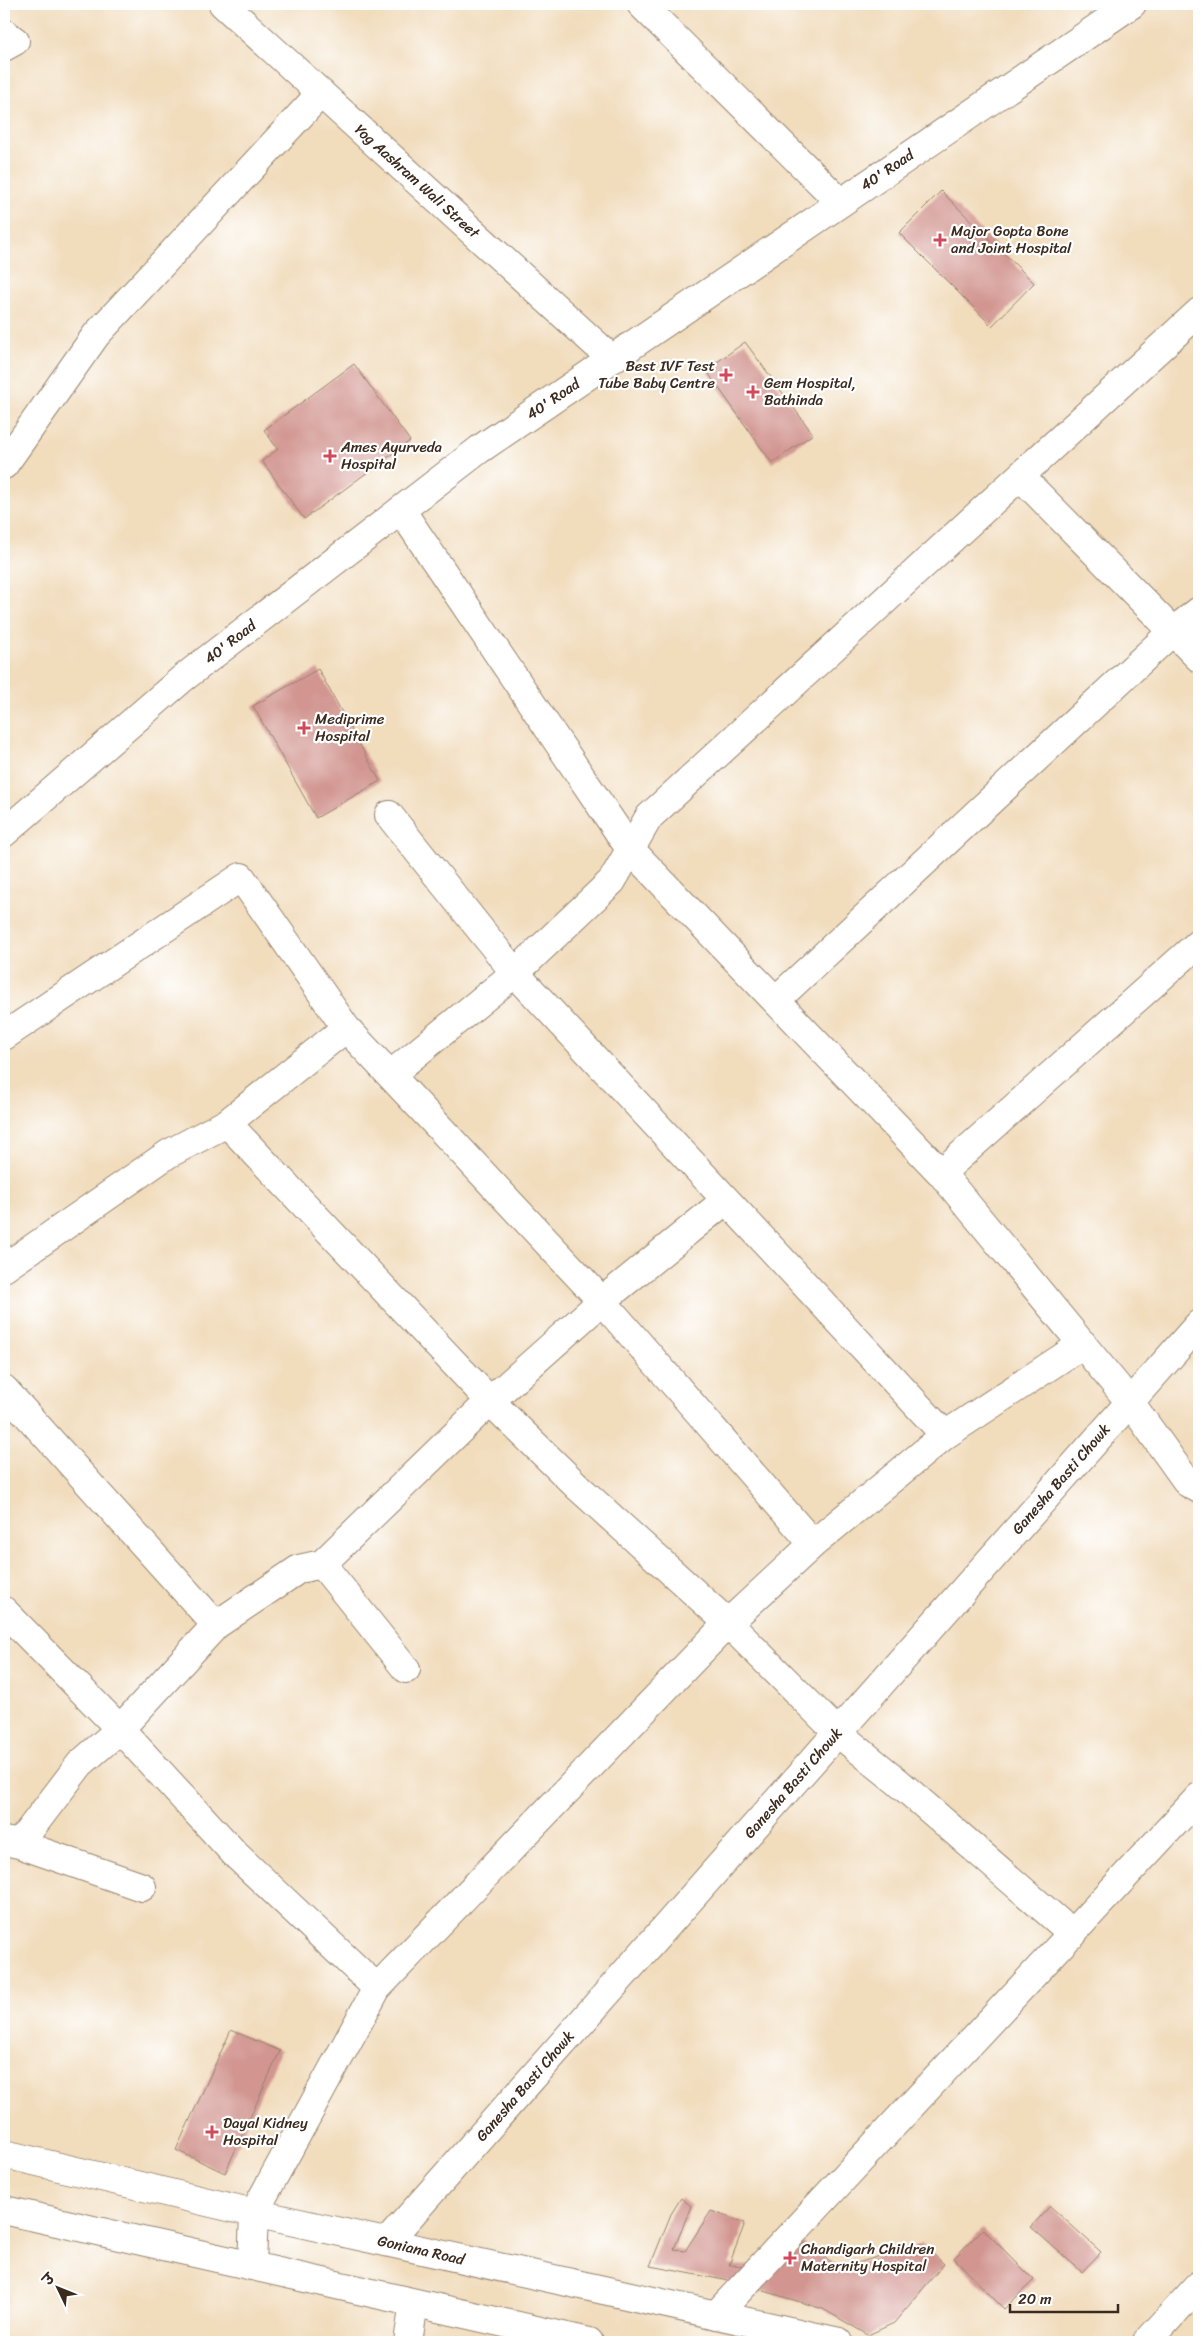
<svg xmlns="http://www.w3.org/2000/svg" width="1203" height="2346" font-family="Sriracha,'Playpen Sans Deva',sans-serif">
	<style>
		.building { fill: #d29590 }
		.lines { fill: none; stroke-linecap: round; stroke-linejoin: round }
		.street-casing { stroke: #96836d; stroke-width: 30 }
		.secondary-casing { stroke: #96836d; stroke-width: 30 }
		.primary-casing { stroke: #96836d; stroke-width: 30 }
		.street { stroke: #fff; stroke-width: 28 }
		.secondary { stroke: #fff; stroke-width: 28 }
		.primary { stroke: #fff; stroke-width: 28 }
		.poi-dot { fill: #d1495b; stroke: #fff; stroke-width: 2 }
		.labels { text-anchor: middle; stroke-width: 4.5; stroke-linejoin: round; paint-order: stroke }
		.street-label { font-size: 15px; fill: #3b2a1e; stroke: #fff }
		.poi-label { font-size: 15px; fill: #3b2a1e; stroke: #fff; text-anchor: start }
	</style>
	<rect width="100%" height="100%" fill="#fff"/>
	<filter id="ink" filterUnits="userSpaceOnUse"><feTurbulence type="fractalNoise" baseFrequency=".02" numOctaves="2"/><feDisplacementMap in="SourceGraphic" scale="10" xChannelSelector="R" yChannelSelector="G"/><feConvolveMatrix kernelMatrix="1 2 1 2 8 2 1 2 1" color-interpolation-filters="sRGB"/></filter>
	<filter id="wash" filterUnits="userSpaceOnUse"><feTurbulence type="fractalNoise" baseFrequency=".0096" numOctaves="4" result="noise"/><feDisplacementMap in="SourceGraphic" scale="20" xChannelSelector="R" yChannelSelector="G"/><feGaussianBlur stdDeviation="1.12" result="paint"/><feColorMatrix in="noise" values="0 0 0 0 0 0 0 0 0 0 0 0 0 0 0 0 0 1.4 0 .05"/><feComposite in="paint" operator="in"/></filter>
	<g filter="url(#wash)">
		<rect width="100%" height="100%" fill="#f1dcbc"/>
		<g id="blocks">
			<path class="building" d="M941 191 1034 283 992 326 899 233Z
				M745 342 813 434 772 463 706 370Z
				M354 364 410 441 304 519 262 461 278 449 264 430Z
				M318 669 380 781 316 818 253 706Z
				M231 2030 280 2051 225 2173 176 2150Z
				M681 2198 691 2206 674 2249 685 2251 711 2211 745 2223 729 2265 753 2266 788 2233 841 2268 907 2248 913 2249 921 2243 944 2264 894 2323 868 2335 823 2309 735 2282 650 2266 671 2214Z
				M1050 2206 1101 2252 1082 2272 1031 2227Z
				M983 2229 1034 2280 1004 2309 954 2258Z"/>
		</g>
	</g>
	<g filter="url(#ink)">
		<use href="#blocks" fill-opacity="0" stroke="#96836d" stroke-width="1"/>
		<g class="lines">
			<g class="street-casing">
				<path id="street" d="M223 4 612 359
					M641 4 840 202
					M4 33 15 41 4 47
					M1199 312 1020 476 1199 658
					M4 465 96 335 321 93
					M401 510 630 849 941 1173
					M389 815 515 973 945 1435
					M1199 943 941 1173 1130 1402 1188 1483 1199 1489
					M776 1000 1173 631 1199 611
					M4 1036 241 877 346 1028 602 1301 813 1544
					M390 1075 515 973 612 881 649 817 1020 476
					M227 1123 490 1401 579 1488 728 1623 838 1733 898 1782 1073 1934
					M4 1268 168 1154 227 1123 346 1028
					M4 1389 216 1625
					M322 1564 406 1669
					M4 1611 120 1729 236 1855 377 1988
					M4 1841 19 1844 142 1887
					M19 1844 80 1764 120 1729 216 1625 299 1569 322 1564 490 1401 602 1301 726 1200
					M387 2242 1199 1324
					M252 2266 254 2213 377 1988 728 1623 813 1544 945 1435 1083 1344
					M716 2315 1199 1797
					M408 2342 414 2303
					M1147 2342 1199 2285"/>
			</g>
			<g class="secondary-casing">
				<path id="secondary" d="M4 833 182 679 480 449 1132 4"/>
			</g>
			<g class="primary-casing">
				<path id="primary" d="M4 2154 254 2213 839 2342
					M4 2210 589 2342"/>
			</g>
			<use href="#street" class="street"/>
			<use href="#secondary" class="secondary"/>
			<use href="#primary" class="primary"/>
		</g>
	</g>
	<g class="poi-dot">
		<path d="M937.5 232.5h5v5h5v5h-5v5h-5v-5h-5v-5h5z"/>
		<path d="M723.5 367.5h5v5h5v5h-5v5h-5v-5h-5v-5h5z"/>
		<path d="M750.5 384.5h5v5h5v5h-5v5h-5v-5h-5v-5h5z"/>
		<path d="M327.5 448.5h5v5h5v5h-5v5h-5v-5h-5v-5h5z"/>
		<path d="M301.5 720.5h5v5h5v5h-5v5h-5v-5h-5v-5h5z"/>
		<path d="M209.5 2124.5h5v5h5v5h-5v5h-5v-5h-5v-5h5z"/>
		<path d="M787.5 2250.5h5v5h5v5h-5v5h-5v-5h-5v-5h5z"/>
	</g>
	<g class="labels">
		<g class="street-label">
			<text transform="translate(887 170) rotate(-34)" y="5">40' Road</text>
			<text transform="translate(417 181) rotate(42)" y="5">Yog Aashram Wali Street</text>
			<text transform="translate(553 399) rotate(-34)" y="5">40' Road</text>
			<text transform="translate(230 642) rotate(-38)" y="5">40' Road</text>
			<text transform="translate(1061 1479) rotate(-49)" y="5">Ganesha Basti Chowk</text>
			<text transform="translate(793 1783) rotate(-49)" y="5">Ganesha Basti Chowk</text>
			<text transform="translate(525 2086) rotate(-49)" y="5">Ganesha Basti Chowk</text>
			<text transform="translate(421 2250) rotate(13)" y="5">Goniana Road</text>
		</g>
		<g class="poi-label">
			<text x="951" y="236">Major Gopta Bone<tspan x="951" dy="17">and Joint Hospital</tspan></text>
			<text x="715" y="371" text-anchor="end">Best IVF Test<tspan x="715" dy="17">Tube Baby Centre</tspan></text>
			<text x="764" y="388">Gem Hospital,<tspan x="764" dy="17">Bathinda</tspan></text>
			<text x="341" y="452">Ames Ayurveda<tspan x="341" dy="17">Hospital</tspan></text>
			<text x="315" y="724">Mediprime<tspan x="315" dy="17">Hospital</tspan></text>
			<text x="223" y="2128">Dayal Kidney<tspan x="223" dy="17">Hospital</tspan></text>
			<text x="801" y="2254">Chandigarh Children<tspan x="801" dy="17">Maternity Hospital</tspan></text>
		</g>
	</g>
	<rect width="1203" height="2346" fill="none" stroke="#fff" stroke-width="20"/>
	<g transform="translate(58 2288) rotate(313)" stroke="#ffffff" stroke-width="4" paint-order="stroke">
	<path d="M0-4L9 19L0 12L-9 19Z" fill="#3b2a1e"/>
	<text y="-8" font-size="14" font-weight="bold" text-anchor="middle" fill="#3b2a1e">उ</text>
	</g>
	<path d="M1010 2304v8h108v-8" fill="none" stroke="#3b2a1e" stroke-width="2.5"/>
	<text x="1018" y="2304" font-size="15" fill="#3b2a1e" stroke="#ffffff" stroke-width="4" paint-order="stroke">20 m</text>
</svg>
